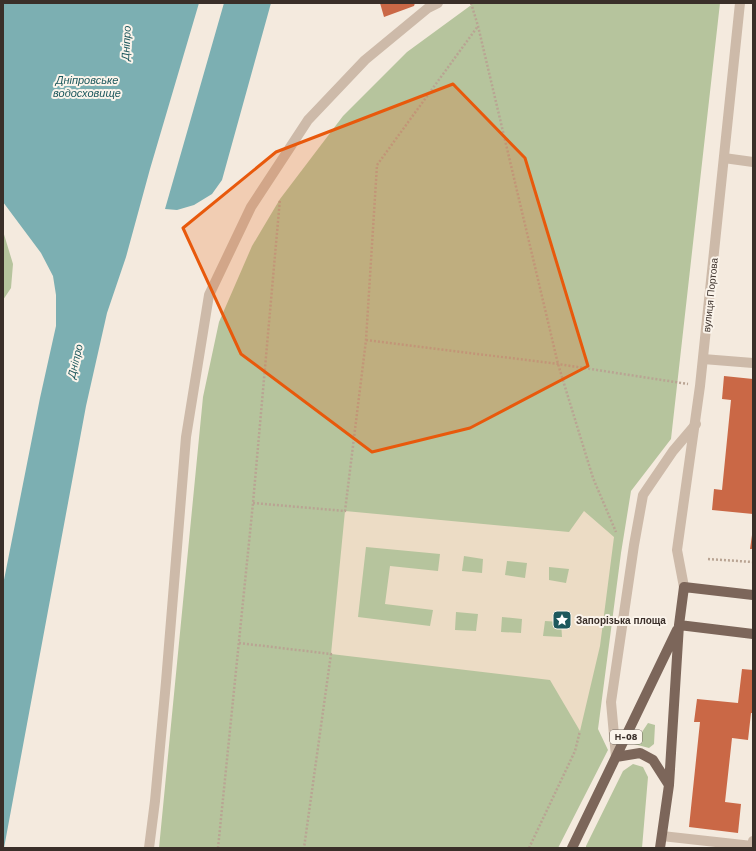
<svg xmlns="http://www.w3.org/2000/svg" width="756" height="851" font-family="'Work Sans',sans-serif">
	<style>
		.green { fill: #b6c49d }
		.plaza { fill: #ecdcc5; fill-rule: evenodd }
		.water { fill: #7cafb2 }
		.building { fill: #ca6846 }
		.lines { fill: none; stroke-linecap: round; stroke-linejoin: round }
		.path { stroke: #b9a493; stroke-width: 2.5; stroke-dasharray: 2 2; stroke-linecap: butt }
		.service { stroke: #cdbaa9; stroke-width: 10 }
		.tertiary { stroke: #cdbaa9; stroke-width: 10 }
		.primary { stroke: #7c665a; stroke-width: 10 }
		.marked { fill: #e8590c; fill-opacity: 0.2; stroke: #e8590c; stroke-width: 3; stroke-linejoin: round }
		.labels { text-anchor: middle; stroke-width: 4; stroke-linejoin: round; paint-order: stroke }
		.shield { fill: #fbf4eb; stroke: #746a63; stroke-width: 1 }
		.shield-label { font-size: 9px; font-weight: bold; fill: #3a2f29 }
		.street-label { font-size: 10px; fill: #3a2f29; stroke: #fbf4eb }
		.poi-label { font-size: 10px; font-weight: bold; fill: #3a2f29; stroke: #fbf4eb; text-anchor: start }
		.water-label { font-size: 11px; font-style: italic; fill: #1d585d; stroke: #fbf4eb }
	</style>
	<rect width="100%" height="100%" fill="#f4eade"/>
	<path class="green" d="M474 3H720L671 439 631 491 621 553 598 729 608 750 558 848H159L203 397 219 322 252 246 280 199 343 116 407 52Z
		M3 231 13 264 11 288 3 300Z
		M648 723 655 725 654 744 649 748 634 744Z
		M633 764 643 767 648 777 642 848H586V846L623 771Z"/>
	<path class="plaza" d="M345 511 569 532 584 511 614 537 600 646 580 731 550 680 331 654ZM366 547 440 554 438 571 390 566 385 604 433 610 430 626 358 617ZM464 556 483 559 482 573 462 571ZM507 561 527 563 525 578 505 575ZM549 567 569 569 566 583 549 580ZM456 612 478 614 476 631 455 630ZM502 617 522 619 521 633 501 632ZM545 621 561 622 562 637 543 636Z"/>
	<path class="water" d="M3 3H199L150 169 126 257 107 313 86 406 4 848H3V585L40 398 56 326V295L53 276 41 253 3 202Z
		M224 3H271L222 180 212 194 194 205 177 210 165 209Z"/>
	<path class="building" d="M380 3H415L414 6 384 17Z
		M724 376 753 379V473L752 481H753V514L712 510 714 489 722 490 731 400 722 399Z
		M752 535H753V549H750Z
		M742 669 753 670V713H751L748 740 732 738 725 802 741 804 738 833 689 827 700 722H694L697 699 738 703Z"/>
	<g class="lines">
		<path class="path" d="M471 3 478 26 558 364 593 478 616 532
			M366 340 558 364 688 384
			M253 503 345 511 366 340 377 165 478 26
			M708 559 753 562
			M239 643 331 654 304 848
			M218 848 253 503 280 199
			M529 848 575 751 580 731"/>
		<path class="service" d="M724 158 753 162
			M703 359 753 363
			M616 757 611 702 634 545 643 495 673 451 696 424
			M662 836 752 846 753 841
			M149 848 155 801 166 682 186 437 209 295 251 207 308 120 365 60 428 8 438 3"/>
		<path class="tertiary" d="M684 587 677 550 700 386 740 3"/>
		<path class="primary" d="M679 625 753 634
			M616 757 640 753 653 760 669 785
			M572 848 677 630
			M660 848 669 785 679 625 684 587 753 595"/>
	</g>
	<path class="marked" d="M453 84 525 158 588 366 470 428 372 452 241 354 183 228 276 152Z"/>
	<defs>
		<g id="sight-square" transform="scale(1)"><rect x="-9" y="-9" width="18" height="18" rx="4" fill="#1d585d" stroke="#fbf4eb"/><path d="M0-6L1.8-2.2L6-1.7L2.9 1.2L3.7 5.4L0 3.3L-3.7 5.4L-2.9 1.2L-6-1.7L-1.8-2.2Z" fill="#fff"/></g>
	</defs>
	<g fill-rule="evenodd">
		<use href="#sight-square" x="562" y="620"/>
	</g>
	<g class="labels">
		<rect class="shield" x="610" y="730" width="32" height="14" rx="3"/>
		<g class="shield-label">
			<text x="626" y="740">Н-08</text>
		</g>
		<g class="street-label">
			<text transform="translate(710 295) rotate(-84)" y="4">вулиця Портова</text>
		</g>
		<g class="poi-label">
			<text x="576" y="624">Запорізька площа</text>
		</g>
		<g class="water-label">
			<text transform="translate(126 43) rotate(-87)" y="4">Дніпро</text>
			<text x="87" y="84">Дніпровське<tspan x="87" dy="13">водосховище</tspan></text>
			<text transform="translate(75 361) rotate(-76)" y="4">Дніпро</text>
		</g>
	</g>
	<rect width="756" height="851" fill="none" stroke="#3a2f29" stroke-width="8"/>
</svg>
